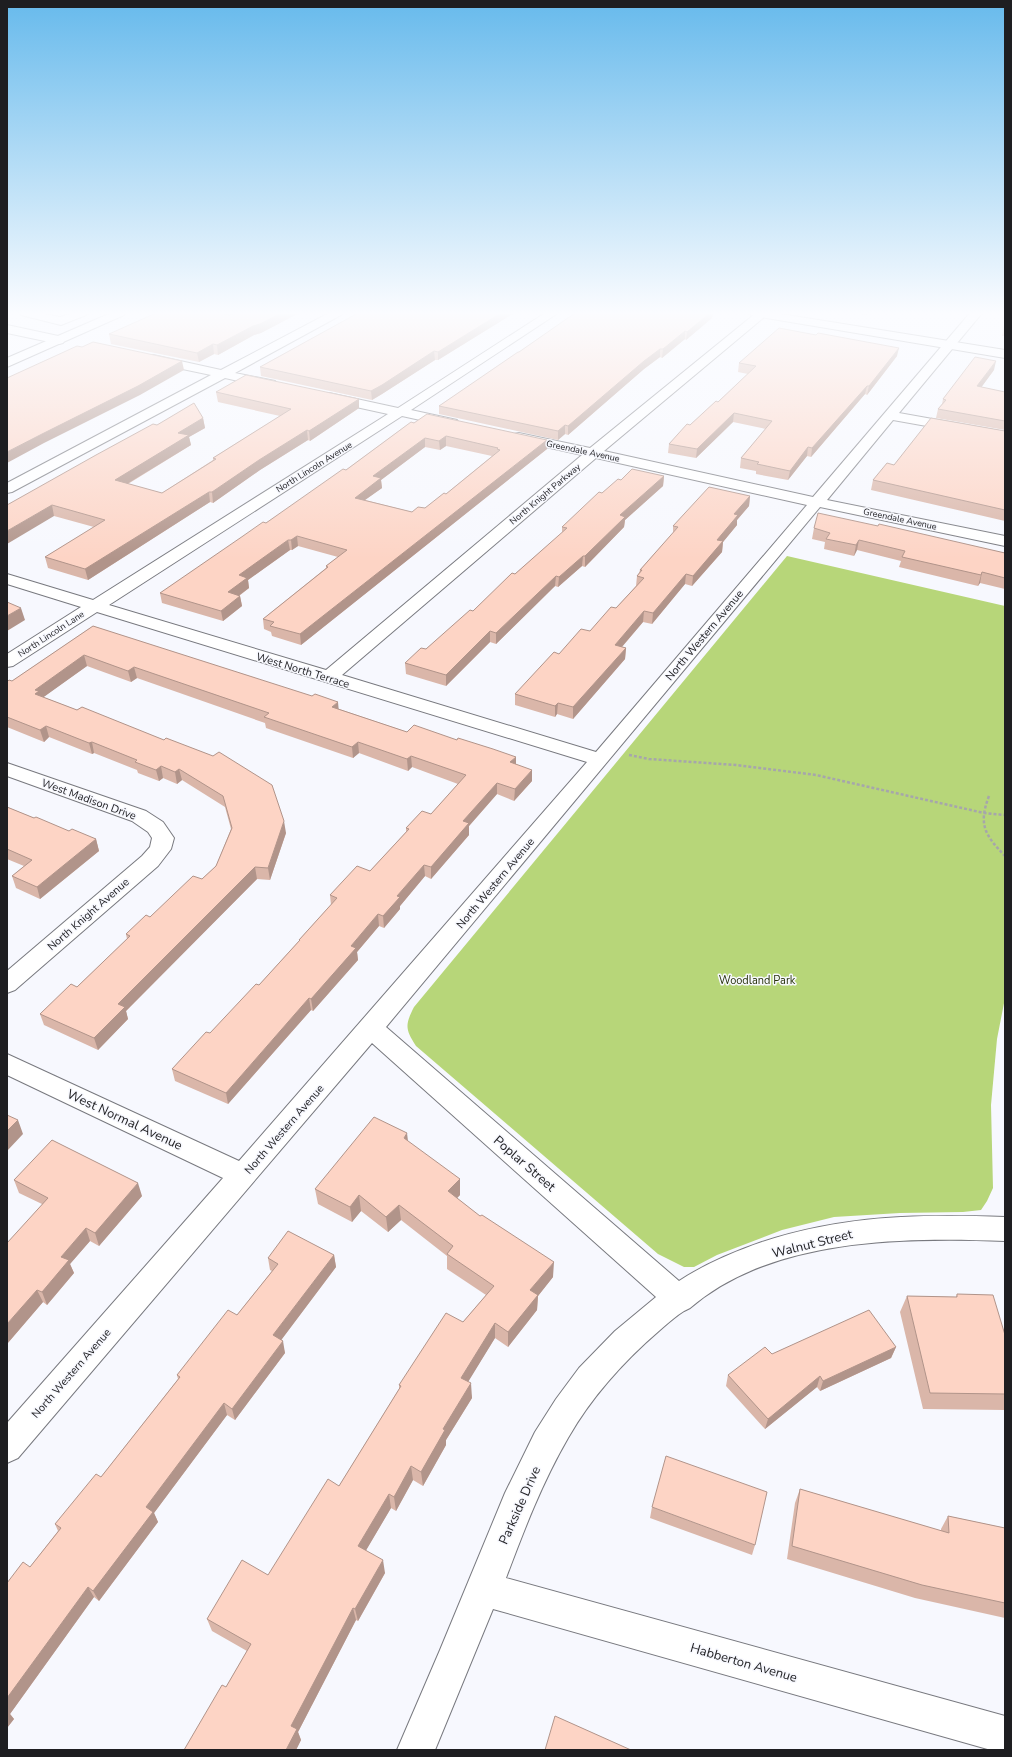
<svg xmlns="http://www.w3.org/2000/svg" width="1012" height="1757" font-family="'Nunito Sans',sans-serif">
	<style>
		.green { fill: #b7d679 }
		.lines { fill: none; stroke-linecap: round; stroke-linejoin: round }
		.minor-casing { stroke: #78797f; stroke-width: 2 }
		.major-casing { stroke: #78797f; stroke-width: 2 }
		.path { stroke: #a6a6ab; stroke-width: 2.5; stroke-dasharray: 3 2; stroke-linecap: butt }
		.minor { fill: #fff; fill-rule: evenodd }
		.major { fill: #fff; fill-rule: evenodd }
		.wall { fill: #dab6a9; fill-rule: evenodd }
		.shaded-wall { fill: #b1948a }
		.building { fill: #fdd4c5; stroke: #b1948a; fill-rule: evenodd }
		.labels { text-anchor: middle; stroke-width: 3; stroke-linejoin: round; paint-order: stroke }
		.far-street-label { font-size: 9px; fill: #1e1e21; stroke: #f7f8fe }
		.street-label { font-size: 11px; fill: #1e1e21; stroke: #f7f8fe }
		.park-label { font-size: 11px; fill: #28330c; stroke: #f7f8fe }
		.near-street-label { font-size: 13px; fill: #1e1e21; stroke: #f7f8fe }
	</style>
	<rect width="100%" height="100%" fill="#f7f8fe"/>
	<path class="green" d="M787 556 1005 606V998L997 1039 991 1105 993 1188 987 1201 981 1210 963 1212 900 1213 834 1217 782 1230 717 1255 694 1267H684L658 1254 416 1046C405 1029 405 1025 414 1007Z"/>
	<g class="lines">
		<g class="minor-casing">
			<path id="minor" d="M19 313H40L60 317 72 313H88L86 315 61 325 21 315Z
				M329 313H343L341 315 235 373 275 381 276 384 275 387 270 388 225 378 12 492 7 493V483L211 375 149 362 147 359 149 356 153 355 221 370Z
				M545 313H558L411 410 457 420 459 423 457 426 452 427 402 416 109 605 326 670 582 455 514 440 512 437 514 434 519 433 590 448 756 313H769L604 451 813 497 970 313H982L899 413 1005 432V440L893 420 827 500 1005 536V546L820 507 386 1027 679 1281C705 1264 733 1252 762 1242 845 1215 919 1214 1005 1217V1241C903 1237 771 1238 690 1308 688 1309 686 1310 684 1311 676 1316 668 1323 660 1330 624 1361 592 1396 568 1438 542 1483 524 1530 506 1578L1005 1716V1750H991L493 1609 435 1750H397L440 1650 505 1493 535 1432 556 1399 579 1368 615 1331 656 1297 372 1043 18 1458 7 1463V1423L223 1178 7 1075V1054L239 1161 587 762 97 612 13 666 7 667V654L81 607 7 584V574L93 600 388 414 324 400 322 397 324 394 329 393 398 408ZM596 458 807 505 596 752 342 675Z
				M7 325 63 337 65 340 63 343 59 344 7 333Z
				M7 763 146 811 163 822 174 838 171 849 158 866 15 990 7 993V971L142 856 150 847 152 838 148 832 132 821 7 776Z"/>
		</g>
		<g class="major-casing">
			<path id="major" d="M111 313H126L124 315 7 367V358Z
				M749 313H775L1005 350V358L755 316 751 315Z"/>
		</g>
		<path class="path" d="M629 755 649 759 736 765 816 775 984 813 1005 815
			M989 796C978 825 985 835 1005 856"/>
		<use href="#minor" class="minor"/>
		<use href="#major" class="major"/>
	</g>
	<path class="wall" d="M234 313H299L261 333 254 335 218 355 214 354 199 362 111 344 109 334 230 315Z
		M358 313H514L438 360H435L382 394 372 400 261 376 260 367Z
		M575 313H713L712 318 686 340 685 339 662 358 660 357 644 369 568 435 565 434 558 440 439 414V406L519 352Z
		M856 313H868L867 315Z
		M1005 326V336H1002L1004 327Z
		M897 356 867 395 865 394 811 457 807 456 788 480 756 474V471L740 468 741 458 766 429 733 422 696 458 668 453 669 444 690 425 718 402 748 374 738 372 739 363Z
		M994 370 981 387 1005 392V430L936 418 938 409 942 404 943 399Z
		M216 392 359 399V408L310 441 308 440 260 470 213 503 210 502 88 580 48 568 45 557 94 527 54 516 7 505 157 425 203 418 205 428 189 437 191 445 128 484 162 493 213 460V458L280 416 218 402Z
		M411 422 547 440V449L301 645 272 636 271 632 264 629 263 619 326 568V566L338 557 298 546 292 550H290L248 580 249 588 239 596H240L242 606 223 621 162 603 160 593 346 470ZM446 446 492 456 446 494 425 508 412 512 365 500 382 488 381 480 425 447 440 450Z
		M1005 431V521L871 490 873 480 894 465Z
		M664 476 663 486 625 520 624 527 585 567 582 566 558 587 555 586 496 644 490 642 446 686 406 674 405 663 426 649 473 611 562 533V527L602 493 621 480Z
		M750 496 749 506 737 520V525L723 542 722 552 692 586 685 584 652 624 643 622 622 647 626 648 625 659 573 719 557 714 555 717 515 705V694L559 654 590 631 616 608 636 586 637 576 639 573 640 570 673 533V526Z
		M878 526 1005 553V589L980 583 978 586 899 567 901 561 857 550 854 556 824 549 825 542 812 539 814 528Z
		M93 626 407 732 516 764 532 781 514 801 497 794 469 826V835L431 879 425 876 400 906V909L384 928 379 926 357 952 358 960 313 1011 311 1010 228 1104 175 1081 172 1069 210 1033 259 985 299 941V940L331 905 330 895 370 871 406 832V828L431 814 458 784 412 767 408 771 359 753 353 758 266 728 265 723 137 678 131 682 87 666 43 697 77 710 82 707 286 833 270 880 257 879 126 1011 128 1019 98 1050 44 1025 40 1014 77 987 127 939 126 934 202 879 216 866 231 829 225 807 182 780 177 784 163 778 159 781 138 773 137 770 94 753 92 754 49 737 44 742 7 727V682L12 681Z
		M7 807 34 818 69 831 96 839 99 851 40 899 16 888 12 876 24 866 7 859Z
		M408 1141 460 1195 457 1198 553 1277 538 1296 537 1310 508 1347 495 1338 468 1381 472 1398 446 1440V1445L423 1486 413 1480 396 1511 391 1508 366 1550 385 1573 358 1621 356 1620 298 1732 301 1740 296 1750H184L226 1687 247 1651 212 1631 207 1619 268 1575 339 1486 399 1389V1385L463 1322 486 1295 447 1269V1256L401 1220 388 1232 361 1211 352 1222 318 1204 315 1189Z
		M14 1180 142 1196 99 1246 90 1241 70 1264 74 1273 47 1305 43 1302 7 1344 42 1204 19 1193Z
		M334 1255 336 1267 281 1340 285 1353 235 1420 227 1415 154 1513 158 1522 99 1601 94 1597 10 1714 14 1719 7 1728V1583L30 1567 58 1531 55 1524 101 1477 178 1379 177 1375 237 1315 272 1271 270 1270 268 1258Z
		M957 1294 1005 1335V1410L923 1409 900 1312 907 1296 956 1297Z
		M896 1347 891 1358 820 1391 817 1387 765 1429 726 1386 728 1375Z
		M800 1489 941 1531V1529L948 1516 1005 1528V1618L915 1598 787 1559 795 1503Z
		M652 1507 755 1545 752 1555 650 1518Z"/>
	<path class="shaded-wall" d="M281 313H299L261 333 254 335 218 355 217 345 253 326Z
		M501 313H514L438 360V352Z
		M710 313H713L712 318 686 340 687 332Z
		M685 331V339L662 358 663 349Z
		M213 344 214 354 199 362 197 353Z
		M899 348 897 356 867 395 869 386Z
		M660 349V357L644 369 568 435V426L644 361Z
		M434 351 435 360 382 394 372 400 371 391Z
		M182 361 184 370 140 395 44 443 7 463V452Z
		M996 361 994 370 975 396 977 386Z
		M867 386 865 394 811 457 812 448Z
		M359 399V408L310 441 309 431Z
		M734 413 733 422 696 458 697 449Z
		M203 418 205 428 189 437 191 445 117 490 115 480 178 433Z
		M565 425V434L558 440V431Z
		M307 430 308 440 260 470 213 503 212 492 259 460Z
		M446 436V446L440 450 439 441Z
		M425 438V447L381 480 382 488 355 507V498L373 476Z
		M547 440V449L301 645 300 634Z
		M808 447 807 456 788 480 790 471Z
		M664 476 663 486 625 520 624 527 585 567V556L620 515Z
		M209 492 210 502 88 580 85 569Z
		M750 496 749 506 737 520V525L723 542 722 552 692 586 693 576 734 514Z
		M52 505 54 516 7 544V531Z
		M297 536 298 546 292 550 291 540Z
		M288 540 290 550 248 580 249 588 229 603 228 592 239 575Z
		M859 540 857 550 854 556 856 545Z
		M583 556 582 566 558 587 559 577Z
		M982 572 980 583 978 586 981 575Z
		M686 574 685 584 652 624 653 613Z
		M556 576 555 586 496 644V633Z
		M240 596 242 606 223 621 221 611Z
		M21 608 25 620 7 631V616Z
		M644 611 643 622 614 656 615 645Z
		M490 631V642L446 686V675Z
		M626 648 625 659 573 719V707Z
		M84 655 87 666 41 699 35 694V690Z
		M134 667 137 678 131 682 128 671Z
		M338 702 339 713 332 707Z
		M558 703 557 714 555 717V706Z
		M46 726 49 737 44 742 40 730Z
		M92 742 94 753 92 754 89 743Z
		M358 742 359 753 353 758 352 747Z
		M411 756 412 767 408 771 407 759Z
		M516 757V768L510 762Z
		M161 766 163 778 159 781 156 770Z
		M179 769 182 780 177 784 175 772Z
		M532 770V781L514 801 515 789Z
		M497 783V794L469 826V835L431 879V867L463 821Z
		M284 821 286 833 270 880 268 868Z
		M96 839 99 851 40 899 37 887Z
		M424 865 425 876 400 906V909L384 928 383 916 397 896Z
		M255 867 257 879 126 1011 128 1019 98 1050 94 1038 118 1004Z
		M378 914 379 926 357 952 358 960 313 1011 311 999 351 946Z
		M309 998 311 1010 228 1104 226 1093Z
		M18 1120 23 1134 7 1151V1131Z
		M407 1133 409 1149 404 1138Z
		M460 1179V1195L449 1206 448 1191Z
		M138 1183 142 1196 99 1246 95 1233Z
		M359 1195 361 1211 352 1222 350 1207Z
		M399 1205 401 1220 388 1232 386 1217Z
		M86 1228 90 1241 70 1264 74 1273 47 1305 42 1292 61 1257Z
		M334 1255 336 1267 276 1347 273 1335Z
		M554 1262 553 1277 538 1296 537 1310 508 1347V1332L530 1290Z
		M37 1290 43 1302 7 1344V1324Z
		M495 1323V1338L462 1392 461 1378Z
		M283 1341 285 1353 235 1420 232 1409Z
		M896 1347 891 1358 820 1391 823 1381Z
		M820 1376 817 1387 765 1429 768 1419Z
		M471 1383 472 1398 446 1440V1445L423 1486 421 1472 443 1429Z
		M224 1403 227 1415 154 1513 158 1522 99 1601 93 1591 146 1507Z
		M411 1466 413 1480 396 1511 394 1497Z
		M389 1494 391 1508 361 1559 358 1546Z
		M383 1560 385 1573 358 1621 355 1609Z
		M88 1587 94 1597 10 1714 14 1719 7 1728V1698Z
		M353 1608 356 1620 298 1732 301 1740 296 1750H286L291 1726Z"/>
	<path class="building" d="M156 313H220L230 315 234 313H281L260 324 253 326 217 345 213 344 197 353 109 334Z
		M358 313H501L438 352 434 351 382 385 371 391 260 367Z
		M575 313H710L687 332 685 331 663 349H660L644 361 568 426 565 425 558 431 439 406 518 352H519Z
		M779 328 816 335 818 333 899 348 869 386H867L812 448 808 447 790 471 757 464 759 462 741 458 772 421 734 413 697 449 669 444 687 424 690 425 716 401 718 402 756 366 739 363Z
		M93 342 182 361 138 386 42 434 7 452V378L77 346 82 347Z
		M975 357 996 361 977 386 1005 392V421L938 409 946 400 943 399Z
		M246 375 359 399 309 431 307 430 259 460 212 492H209L85 569 45 557 105 520 52 505 7 531V505L96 455 153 424 157 425 194 403 203 418 178 433 189 435 115 480 162 493 216 459 213 458 291 409 216 392Z
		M427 414 547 440 300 634 270 626 274 622 263 619 328 567 326 566 347 550 297 536 291 540H288L239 575 247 578 228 592 240 596 221 611 160 593 243 536 263 522 266 523 343 469 346 470 411 422 414 423ZM446 436 498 448 497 449 500 450 446 494 444 493 425 508 418 507 412 512 355 498 381 478 373 476 425 438 439 441Z
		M931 418 1005 431V510L873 480 887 463 894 465Z
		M632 469 664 476 620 515 625 517 585 556H583L559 577 556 576 496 633 490 631 446 675 405 663 421 648 426 649 470 610 473 611 512 573 515 574 567 528 562 527 599 492 602 493 618 479 621 480Z
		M709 487 750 496 734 514 738 515 717 540 723 541 693 576 686 574 653 613 644 611 615 645 626 648 573 707 558 703 555 706 515 694 554 652 559 654 581 629 590 631 611 607 616 608 644 578 637 576 642 570H640L678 527 673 526Z
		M818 513 878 526 879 524 1005 553V578L982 572 981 575 902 557 905 551 859 540 856 545 826 539 830 533 814 528Z
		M7 602 21 608 7 616Z
		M93 626 312 696 315 694 338 702 332 707 407 732 414 725 457 740 458 738 493 749 516 757 510 762 532 770 515 789 497 783 463 821 469 823 431 867 424 865 397 896 400 897 383 916 378 914 351 946 356 948 311 999 309 998 226 1093 172 1069 206 1032 210 1033 256 984 259 985 300 940H299L337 898 330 895 357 866 370 871 409 829 406 828 422 811 431 814 466 775 411 756 407 759 358 742 352 747 264 717 269 713 134 667 128 671 84 655 35 690 39 691 35 694 77 710 82 707 164 740 166 738 213 756 219 752 272 785 284 821 268 868 255 867 118 1004 125 1007 94 1038 40 1014 71 984 77 987 130 936 126 934 146 915 150 917 193 876 202 879 216 866 232 828 223 796 179 769 175 772 161 766 156 770 135 762 137 760 92 742 89 743 46 726 40 730 7 717V682L9 680 12 681Z
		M7 807 34 818 36 817 69 831 72 829 96 839 37 887 12 876 32 860 7 849Z
		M7 1115 18 1120 7 1131Z
		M374 1117 407 1133 404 1138 460 1179 448 1191 480 1216 482 1215 554 1262 530 1290 538 1295 508 1332 495 1323 461 1378 471 1383 443 1429 445 1430 421 1472 411 1466 394 1497 389 1494 358 1546 383 1560 355 1609 353 1608 291 1726 297 1729 286 1750H184L222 1685 226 1687 251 1644 207 1619 242 1560 268 1575 328 1479 339 1486 401 1386 399 1385 446 1313 463 1322 494 1286 447 1254 453 1246 399 1205 386 1217 359 1195 350 1207 315 1189Z
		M52 1140 138 1183 95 1233 86 1228 61 1257 69 1260 42 1292 37 1290 7 1324V1243L48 1198 14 1180Z
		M288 1231 334 1255 273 1335 283 1341 232 1409 224 1403 146 1507 153 1512 93 1591 88 1587 7 1698V1583L23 1562 30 1567 61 1528 55 1524 96 1474 101 1477 180 1377 177 1375 228 1310 237 1315 278 1264 268 1258Z
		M957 1294 993 1295 1005 1335V1394L930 1393 907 1296 957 1297Z
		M869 1310 896 1347 823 1381 820 1376 768 1419 728 1375 765 1347 772 1354Z
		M666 1456 767 1492 755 1545 652 1507Z
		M800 1489 949 1533 948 1516 1005 1528V1603L922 1585 792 1546Z
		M555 1716 631 1750H545Z"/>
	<linearGradient id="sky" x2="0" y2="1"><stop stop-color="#67baec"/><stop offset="0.56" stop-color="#fbfcff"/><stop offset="1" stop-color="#fbfcff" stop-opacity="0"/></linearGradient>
	<rect width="1012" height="559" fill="url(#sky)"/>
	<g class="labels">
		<g class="far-street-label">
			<text transform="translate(583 451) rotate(12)" y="3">Greendale Avenue</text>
			<text transform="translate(314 467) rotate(-32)" y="3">North Lincoln Avenue</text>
			<text transform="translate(545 494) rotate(-40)" y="3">North Knight Parkway</text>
			<text transform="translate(900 519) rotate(12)" y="3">Greendale Avenue</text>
			<text transform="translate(51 634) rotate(-33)" y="3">North Lincoln Lane</text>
		</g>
		<g class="street-label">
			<text transform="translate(704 635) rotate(-50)" y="4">North Western Avenue</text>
			<text transform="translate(303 670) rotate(17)" y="4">West North Terrace</text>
			<text transform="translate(89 799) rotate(20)" y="4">West Madison Drive</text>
			<text transform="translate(495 883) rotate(-50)" y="4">North Western Avenue</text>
			<text transform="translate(88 914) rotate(-41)" y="4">North Knight Avenue</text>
			<text transform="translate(284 1129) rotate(-49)" y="4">North Western Avenue</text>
			<text transform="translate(71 1373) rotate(-49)" y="4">North Western Avenue</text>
		</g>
		<g class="park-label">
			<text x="757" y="984">Woodland Park</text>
		</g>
		<g class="near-street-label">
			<text transform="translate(125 1119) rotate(25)" y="5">West Normal Avenue</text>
			<text transform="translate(525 1163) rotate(41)" y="5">Poplar Street</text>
			<text transform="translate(812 1243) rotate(-14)" y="5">Walnut Street</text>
			<text transform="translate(519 1505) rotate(-66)" y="5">Parkside Drive</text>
			<text transform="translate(744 1662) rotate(16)" y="5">Habberton Avenue</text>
		</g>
	</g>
	<rect width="1012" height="1757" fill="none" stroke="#1e1e21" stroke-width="16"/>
</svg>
